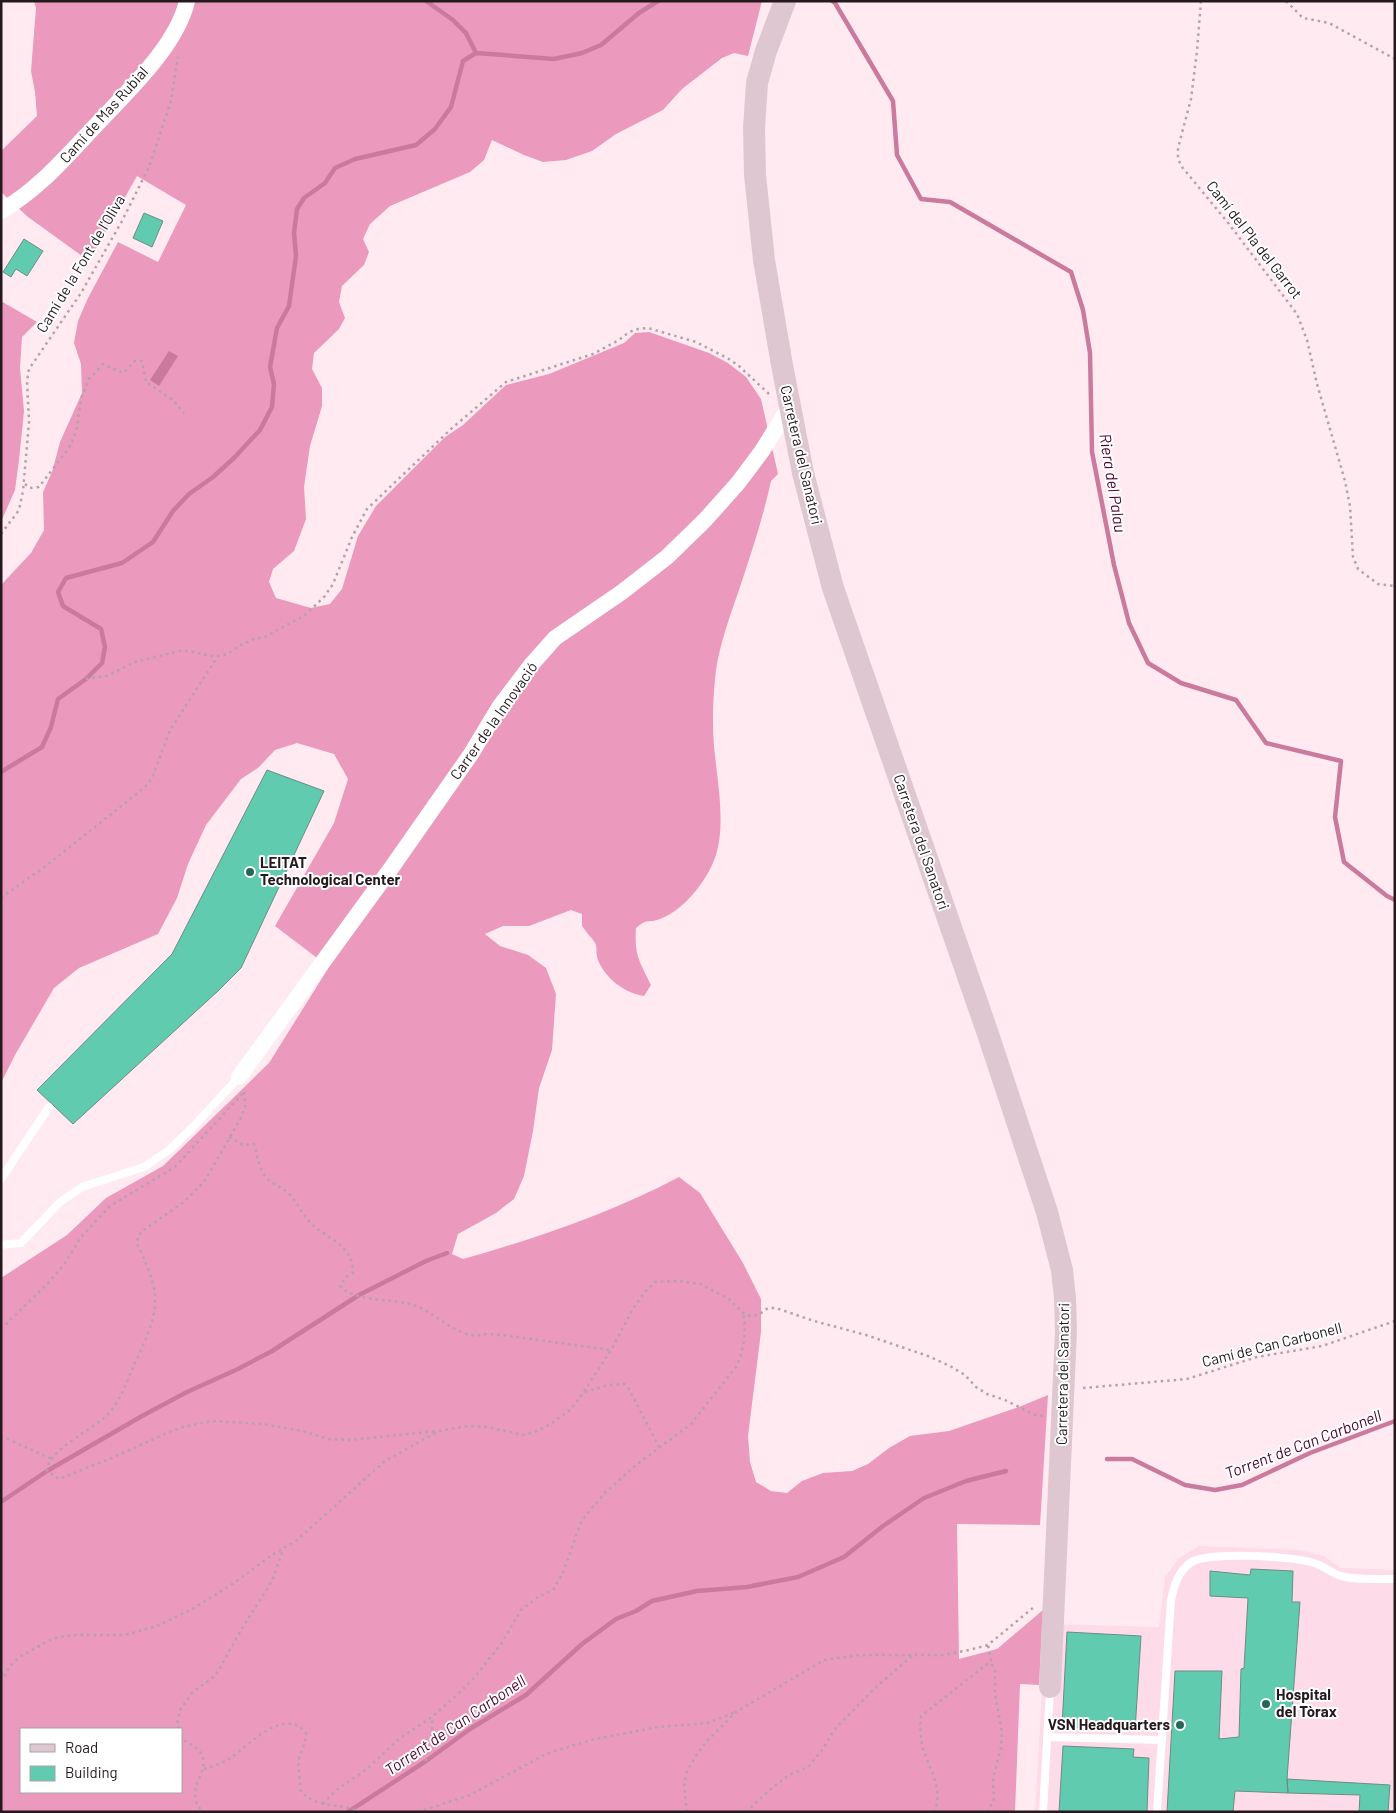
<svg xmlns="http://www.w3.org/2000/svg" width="1396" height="1813" font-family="Barlow,sans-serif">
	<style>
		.built { fill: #fedbe9 }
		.forest { fill: #eb99bc; fill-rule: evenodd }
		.water { fill: #ca7b9d }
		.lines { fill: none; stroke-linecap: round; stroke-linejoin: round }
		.stream { stroke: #ca7b9d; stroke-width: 4.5 }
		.building { fill: #61cbaf; stroke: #6b8d83 }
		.path { stroke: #b4a2a9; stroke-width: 2.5; stroke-dasharray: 2.5 4; stroke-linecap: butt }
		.lane { stroke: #fff; stroke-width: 8 }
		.street { stroke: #fff; stroke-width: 16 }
		.secondary { stroke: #dfc7d2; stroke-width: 22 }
		.poi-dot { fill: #266857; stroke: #fff; stroke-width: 2 }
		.labels { text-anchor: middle; stroke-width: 4; stroke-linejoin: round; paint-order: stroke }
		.street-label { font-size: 15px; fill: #25191e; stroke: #fff }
		.poi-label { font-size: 15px; font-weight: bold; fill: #25191e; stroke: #fff; text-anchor: start }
		.water-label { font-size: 16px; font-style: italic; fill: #4e052e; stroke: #fff }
	</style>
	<rect width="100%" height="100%" fill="#ffeaf2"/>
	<path class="built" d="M1199 1546 1300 1550 1324 1556 1341 1568 1395 1570V1812H1035L1046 1624 1159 1627 1165 1577 1179 1558Z"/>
	<path class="forest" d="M34 1H762L748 56 734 53 722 58 682 89 663 110 616 134 592 151 566 160 543 162 524 155 492 140 484 160 470 172 390 206 370 224 363 239 369 252 364 265 342 286 339 302 345 318 339 329 314 353 312 369 322 388V406L310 446 304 487 306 519 294 551 273 569 269 582 276 598 311 608 330 604 342 589 358 536 376 506 445 437 463 425 506 385 549 374 624 343 635 333 649 332 709 353 728 363 746 377 761 399 778 474 771 481C763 518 751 554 739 590 730 616 720 643 716 670 713 695 712 721 714 746 717 779 726 823 716 855 708 880 684 910 660 919 647 924 649 917 636 928 634 956 640 962 651 985L644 996C624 993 603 977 597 957 596 953 597 949 596 945 595 941 585 931 582 926V914L571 910 529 926H503L485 934 500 946 528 955 546 968 556 994 552 1050 539 1088 533 1131 524 1176 514 1199 496 1213 458 1234 452 1254 463 1259C537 1238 611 1213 679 1177L700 1193 743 1263 761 1299V1332L748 1436 750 1462 756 1482 771 1491 787 1493 802 1481 823 1473 852 1471 868 1464 889 1448 910 1436 949 1431 1019 1407 1048 1395 1040 1525 957 1524 959 1659 997 1649 1043 1610 1039 1685 1020 1684 1015 1812H1V1278L67 1235 106 1198 163 1166 269 1063 329 967 275 926 334 823 348 779 334 754 297 743 275 750 258 768 241 779 206 825 188 864 177 898 158 934 79 968 54 988 15 1055 1 1083V585L31 553 44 530 43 492 52 472 60 442 82 393 81 364 74 343 78 321 88 298 118 242 158 262 186 205 137 176 89 261 28 217 1 192V151L37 116 35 92 31 71 36 8ZM21 1729H181V1792H21Z
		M1 301 37 322 22 337 20 368 24 411 19 460 15 490 1 522Z"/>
	<path class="water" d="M169 351 178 356 159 386 150 380Z"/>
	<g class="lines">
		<path class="stream" d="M426 1 453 20 466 33 476 53 554 59 582 53 601 45 639 13 658 1
			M832 1 835 3 893 101 897 155 921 199 950 202 1071 272 1083 310 1090 353 1092 452 1114 565 1129 623 1148 663 1181 683 1236 700 1266 743 1341 761 1335 817 1344 862 1387 896 1395 900
			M1 772 42 747 51 727 58 699 86 679 102 663 105 647 101 629 63 606 58 592 66 578 122 563 153 542 173 511 189 494 213 477 234 458 260 430 272 407 274 384 270 367 277 328 289 306 296 256 294 233 297 209 304 198 325 183 335 168 355 159 416 145 435 129 451 107 463 61 476 53
			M1107 1459H1132L1185 1485 1215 1490 1242 1485 1310 1453 1395 1421
			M1 1502 47 1471 142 1416 187 1392 238 1369 272 1351 359 1295 426 1261 447 1253
			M348 1812 426 1761 470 1729 526 1695 582 1644 616 1619 636 1611 652 1601 697 1591 747 1587 798 1577 844 1557 883 1526 924 1498 966 1481 1006 1471"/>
	</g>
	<path class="building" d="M144 213 163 221 152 247 133 238Z
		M24 239 43 251 27 276 16 269 11 277 3 272Z
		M267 770 324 791 241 968 218 991 73 1124 37 1090 172 954Z
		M1251 1569 1293 1571 1292 1602H1300L1287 1779 1288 1793 1235 1791 1233 1812H1167L1175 1671H1222L1219 1739 1239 1737 1241 1669 1244 1668 1248 1598 1210 1596V1571L1250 1575Z
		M1067 1632 1141 1636 1135 1731 1062 1727Z
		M1063 1746 1134 1749 1133 1757 1149 1758 1147 1812H1059Z
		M1287 1779 1390 1785 1388 1812H1359L1360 1795 1288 1793Z"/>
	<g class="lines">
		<path class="path" d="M1201 1 1197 51 1191 99 1178 148V159L1182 167 1229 224 1297 314 1307 340 1317 384 1345 481 1350 506 1353 557 1358 569 1378 584 1395 586
			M1286 1 1303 18 1329 23 1395 59
			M25 484 30 488 39 487 71 445 77 427 81 399 89 379 103 364 123 373 135 361H142L146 382 173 400 184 413
			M1 534 19 510 23 491 29 422 27 381 29 369 81 293 122 221 149 167 171 101 178 57
			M86 679 107 676 135 662 179 651H188L211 656H218L228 654 237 647 254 639 265 637 305 615 324 597 333 584 352 537 367 509 451 429 506 382 593 354 619 340 629 332 638 329 648 328 696 342 729 359 739 366 769 394
			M1 898 47 865 144 788 152 778 157 765 170 730 218 656
			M244 1092 245 1107 241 1118 204 1182 184 1202 142 1231 138 1237 137 1244C144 1258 154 1281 155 1295 157 1322 141 1348 131 1372 125 1386 120 1400 110 1412 96 1429 47 1449 47 1471L59 1479 112 1458 167 1433 183 1427 212 1421 263 1424 302 1431 329 1439 349 1440 438 1431
			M229 1137 244 1145 254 1144C258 1156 258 1167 266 1177 272 1185 283 1187 290 1195 297 1202 301 1212 308 1220 325 1240 353 1242 353 1273L346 1277 340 1286C353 1301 388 1299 406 1303 428 1307 444 1326 464 1333 475 1337 477 1335 487 1334 492 1334 497 1335 502 1335L611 1350
			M1 1329 47 1284 63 1266 81 1237 110 1206 175 1167 244 1092
			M1083 1388 1187 1379 1257 1357 1322 1346 1395 1321
			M585 1392 608 1385 624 1384 629 1389 659 1447
			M1 1436 52 1459
			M1 1682 10 1666 20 1657 46 1642 58 1637 75 1635H125L157 1626 194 1608 234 1583 272 1555 297 1540 385 1461 439 1431 468 1426 487 1427 523 1435 535 1432 549 1425 570 1410 579 1399 611 1350 634 1307 646 1291 655 1282 679 1281 700 1284 729 1299 743 1313 750 1316 758 1315 768 1308H776L814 1321 866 1335 928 1356 950 1366 965 1375 976 1387 987 1394 1005 1400 1035 1415 1044 1416
			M179 1729 177 1724 180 1710 193 1692 216 1675 241 1630 272 1581 283 1550
			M181 1735 183 1740C225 1760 189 1777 196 1801 197 1805 200 1808 202 1812
			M426 1761 428 1746 432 1738V1717
			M204 1769C214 1766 223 1763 232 1757 250 1744 285 1706 306 1733L305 1742 298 1761 301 1792C322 1811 338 1801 360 1812
			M323 1804 335 1791 367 1769 400 1738 432 1717 458 1694 474 1678 501 1644 521 1610 538 1597 553 1590 563 1573 581 1522 592 1508 605 1493 636 1465 691 1424 736 1367C744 1350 747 1331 743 1313
			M418 1812 470 1795 546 1754 571 1746 595 1739 658 1727 708 1723 736 1712
			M687 1812 684 1786 687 1771 696 1756 706 1742 736 1712 824 1660 859 1655H943L969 1650 988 1645 1034 1607
			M746 1812 772 1788 789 1775 808 1767 823 1749 834 1730 874 1689 913 1655
			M933 1812C946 1796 928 1765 923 1748 920 1737 920 1727 921 1716L991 1661 988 1645
			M987 1812 994 1799 993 1778 1001 1748 1002 1732 995 1694V1672L991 1661"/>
		<path class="lane" d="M1 1179 49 1107
			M1 1245 21 1243 60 1202 82 1187 144 1167 169 1150 193 1127 239 1077
			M1047 1737 1162 1740
			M1043 1812 1050 1689
			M1157 1812 1171 1600C1174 1586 1178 1572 1190 1563 1207 1551 1293 1556 1314 1563 1325 1566 1333 1575 1345 1577 1361 1580 1379 1579 1395 1579"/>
		<path class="street" d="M1 211C40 189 69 153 100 121 130 89 177 45 187 1
			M239 1077 392 867 471 754 500 706 531 665 555 638 622 592 667 557 705 520 738 483 762 451 790 406"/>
		<path class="secondary" d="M785 1 766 51 757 83 754 128 755 175 764 260 782 365 803 473 833 588 987 1031 1047 1212 1062 1270 1065 1298 1066 1331 1050 1687"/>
	</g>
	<g class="poi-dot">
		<circle cx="250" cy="872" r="5"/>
		<circle cx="1266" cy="1704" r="5"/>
		<circle cx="1180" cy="1725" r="5"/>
	</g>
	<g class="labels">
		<g class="street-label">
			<text transform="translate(104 115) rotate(-48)" y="5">Camí de Mas Rubial</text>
			<text transform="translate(1254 240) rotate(52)" y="5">Camí del Pla del Garrot</text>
			<text transform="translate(81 264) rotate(-59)" y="5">Camí de la Font de l'Oliva</text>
			<text transform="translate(801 455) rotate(77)" y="5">Carretera del Sanatori</text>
			<text transform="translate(494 721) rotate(-55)" y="5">Carrer de la Innovació</text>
			<text transform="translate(921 842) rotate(71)" y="5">Carretera del Sanatori</text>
			<text transform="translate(1272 1345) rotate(-14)" y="5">Camí de Can Carbonell</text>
			<text transform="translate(1063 1374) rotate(-89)" y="5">Carretera del Sanatori</text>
		</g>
		<g class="poi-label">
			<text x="260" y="868">LEITAT<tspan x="260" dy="17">Technological Center</tspan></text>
			<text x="1276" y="1700">Hospital<tspan x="1276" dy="17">del Tòrax</tspan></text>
			<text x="1170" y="1730" text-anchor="end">VSN Headquarters</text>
		</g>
		<g class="water-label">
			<text transform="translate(1113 483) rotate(81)" y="6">Riera del Palau</text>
			<text transform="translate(1303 1444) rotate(-21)" y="6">Torrent de Can Carbonell</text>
			<text transform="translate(455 1725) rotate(-34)" y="6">Torrent de Can Carbonell</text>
		</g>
	</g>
	<rect width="1396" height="1813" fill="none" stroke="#25191e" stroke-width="5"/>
	<rect x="20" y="1728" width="162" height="65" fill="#ffffff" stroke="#a8a3a5"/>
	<rect x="30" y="1744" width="25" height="8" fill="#dfc7d2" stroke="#a8a3a5"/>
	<text x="65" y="1753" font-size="15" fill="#25191e">Road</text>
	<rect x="30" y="1766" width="25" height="15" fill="#61cbaf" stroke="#a8a3a5"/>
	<text x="65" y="1778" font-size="15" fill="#25191e">Building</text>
</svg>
